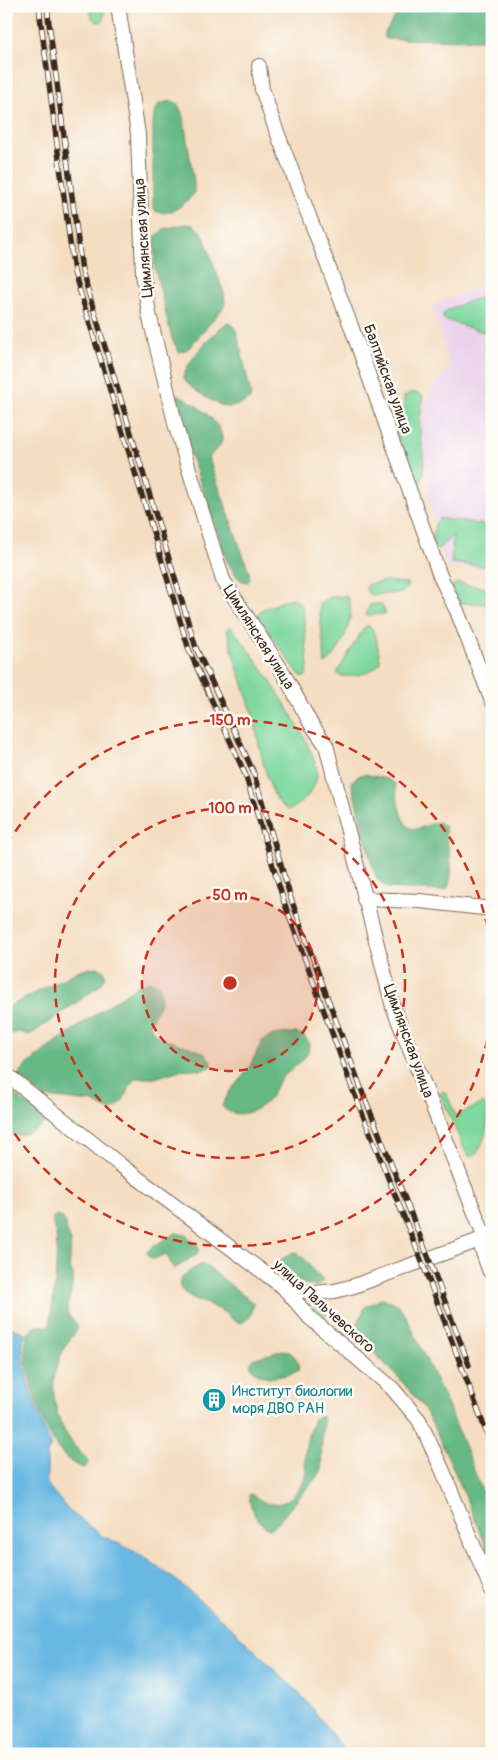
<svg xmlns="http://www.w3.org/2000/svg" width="498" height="1760" font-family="Pangolin,sans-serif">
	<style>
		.built { fill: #ebd1eb }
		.green { fill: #7dd79e; stroke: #5c805e }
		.forest { fill: #66b885; stroke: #507152 }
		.water { fill: #68b8e3; stroke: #527180 }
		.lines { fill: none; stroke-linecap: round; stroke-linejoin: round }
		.street-casing { stroke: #7c6957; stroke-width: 16 }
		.secondary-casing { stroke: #7c6957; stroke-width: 22 }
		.street { stroke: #fff; stroke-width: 14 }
		.secondary { stroke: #fff; stroke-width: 20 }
		.rail-casing { stroke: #3b2a1e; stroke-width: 5.5 }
		.rail { stroke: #fdfcf7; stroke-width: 4; stroke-dasharray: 11; stroke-linecap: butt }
		.ring { fill: none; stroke: #c8321e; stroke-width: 2.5; stroke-dasharray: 9 6 }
		.labels { text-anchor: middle; stroke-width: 5; stroke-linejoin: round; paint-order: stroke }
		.street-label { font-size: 15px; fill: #3b2a1e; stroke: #fdfcf7 }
		.culture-label { font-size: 15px; fill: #0d838f; stroke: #fdfcf7; text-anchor: start }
		.centre { fill: #c8321e; stroke: #fdfcf7; stroke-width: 2.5 }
		.ring-label { font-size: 15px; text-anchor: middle; font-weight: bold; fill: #c8321e; stroke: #fdfcf7; stroke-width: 5; stroke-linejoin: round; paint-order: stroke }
	</style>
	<rect width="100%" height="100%" fill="#fdfcf7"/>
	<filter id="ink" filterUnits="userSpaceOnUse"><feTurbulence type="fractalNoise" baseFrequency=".02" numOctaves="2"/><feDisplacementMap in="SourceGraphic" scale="10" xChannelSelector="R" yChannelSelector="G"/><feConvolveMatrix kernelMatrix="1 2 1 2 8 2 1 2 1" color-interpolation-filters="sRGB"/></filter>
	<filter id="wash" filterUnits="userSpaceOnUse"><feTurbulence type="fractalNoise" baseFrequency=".0096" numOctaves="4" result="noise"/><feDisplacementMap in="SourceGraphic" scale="20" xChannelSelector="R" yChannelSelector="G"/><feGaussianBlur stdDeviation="1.12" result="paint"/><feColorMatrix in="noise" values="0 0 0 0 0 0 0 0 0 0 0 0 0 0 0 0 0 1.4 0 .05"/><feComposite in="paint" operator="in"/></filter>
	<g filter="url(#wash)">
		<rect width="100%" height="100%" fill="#f4ddc1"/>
		<path class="built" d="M492 283V571L447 566 434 527 421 422 429 391 439 381 450 366 432 305Z"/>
		<path class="green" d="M89 6H106L103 21 96 22 92 18Z
			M492 293V330L482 332 443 319V314L449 309Z
			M412 392 422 395C424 403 421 410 420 419 418 440 432 470 416 489L392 421 404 414V397Z
			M440 518 454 521 455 520 492 526V567L451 563 453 535 437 550 432 548C433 538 432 526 440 518Z
			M386 581 407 583V587L402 593 372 595 368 593 366 589 368 584Z
			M457 583 492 589V604L460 603 451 587Z
			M346 596C360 611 339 657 325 664L319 603 330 597Z
			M291 598C298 600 300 603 303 609L308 666 306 676 303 677 299 674 259 618 258 613 261 610Z
			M375 604H381L386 614 366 615 370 605Z
			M367 625C377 630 378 649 380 660L379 664C371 674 352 677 340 676L338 674V671C343 663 363 628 367 625Z
			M228 627H231C249 647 321 751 317 776 315 790 302 805 289 810 268 804 259 743 255 723 250 702 242 683 236 663 232 652 230 640 227 629Z
			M443 1091 447 1095 456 1116 483 1103 486 1106C490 1119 485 1146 474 1156H469L466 1153 440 1094Z
			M314 1310a7 7 0 1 1 14 0a7 7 0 1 1-14 0Z"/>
		<path class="forest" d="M402 6H492V40L387 39 385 38 384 34Z
			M170 101 177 103 183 115 194 182V194C184 204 171 217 155 211L153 206V125L154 114 159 104Z
			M186 224 193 225 203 234 224 294 225 303 223 308 190 347 184 351 179 352 172 339 155 268V237L164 229Z
			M228 323 234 326 237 333 251 394 250 399C244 403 236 407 228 407 220 407 186 387 184 378 181 368 218 326 228 323Z
			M178 395C192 400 224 424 222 440 221 449 211 451 209 459L249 572 250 579 248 582C237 582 232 569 227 561L181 426 176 399Z
			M364 774 387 779 395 784C397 796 400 829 415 829 421 829 431 823 438 822L445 827C446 831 445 834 446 838 450 852 455 877 446 890L441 891 388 888 382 884 376 877 372 864 351 782 358 776Z
			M98 967 104 971 106 976 102 983 97 988 33 1033 28 1035 20 1032 6 1034V1008L82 969Z
			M147 982H153L159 985 161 1001 150 1023C153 1049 201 1039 212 1063L210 1067 202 1070 187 1069 177 1071 155 1078H136C123 1091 129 1101 110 1111L93 1102 44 1097 18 1076C23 1061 119 999 138 985Z
			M288 1033C295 1033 301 1032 306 1038 318 1056 289 1069 280 1080 275 1086 273 1094 269 1099 258 1112 234 1121 222 1106L230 1091 248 1070 262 1041 273 1035Z
			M6 1086 46 1121C43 1128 20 1138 12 1135 9 1134 8 1132 6 1129Z
			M57 1215 62 1218 65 1222 67 1233 71 1241 69 1267 73 1275V1282L67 1310 68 1315 78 1326C76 1335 70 1338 65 1346 62 1351 60 1358 58 1363 49 1384 55 1417 67 1435 72 1444 80 1452 87 1459L88 1464 84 1468C71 1465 60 1453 53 1441 42 1422 11 1344 33 1328 37 1325 43 1326 48 1326L50 1324 55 1283 57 1248 56 1235 52 1219Z
			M176 1233 186 1235 198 1246 199 1250 196 1255 174 1269 166 1254 154 1259 149 1257 147 1252 153 1246Z
			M293 1252C303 1255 305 1260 311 1268 314 1273 320 1276 323 1281L318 1286C303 1286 287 1277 278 1265L280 1260Z
			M203 1264 207 1266 254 1304 250 1317 242 1323C232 1322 229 1315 222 1311 212 1304 167 1294 183 1277 189 1271 195 1267 203 1264Z
			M381 1299C396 1300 398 1305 406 1316L452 1415 492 1516V1560L451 1463 424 1408 399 1378 368 1347 359 1335 358 1323 365 1307Z
			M283 1350C294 1352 300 1361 298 1371 284 1377 259 1383 250 1365L253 1359Z
			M322 1416 324 1419 322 1428 321 1472 274 1527 269 1529C257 1523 250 1508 249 1495L251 1494C258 1498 264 1504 272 1504 287 1506 302 1489 305 1476 306 1469 305 1463 305 1457 305 1444 309 1431 314 1419Z"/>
		<path class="water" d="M6 1325 25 1333C15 1366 40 1414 51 1446L47 1453V1484L68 1510 101 1535 143 1556 176 1580 226 1623 304 1698 347 1754H6Z"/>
	</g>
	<g filter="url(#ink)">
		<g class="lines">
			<g class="street-casing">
				<path id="street" d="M118 6 138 134 143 274 149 314 176 427 223 580 281 669 311 724 326 745 393 1007 485 1238 354 1286 335 1291 314 1293 283 1287
					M259 66 262 89 275 127 351 326 440 576 457 611 492 701
					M364 899 420 901 492 909
					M6 1074 119 1164 283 1287 310 1318 392 1388 419 1420 442 1469 492 1591"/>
			</g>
			<g class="secondary-casing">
				<path id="secondary" d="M492 1236 485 1238V1249L492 1269"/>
			</g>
			<use href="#street" class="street"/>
			<use href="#secondary" class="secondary"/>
			<g class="rail-casing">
				<path id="rail" d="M40 6V16L74 272 189 650 245 774 284 902 354 1093 422 1262 492 1447
					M48 6V16L82 271 196 648 253 771 291 899 362 1091 429 1259 469 1365"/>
			</g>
			<use href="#rail" class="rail"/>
		</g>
	</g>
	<circle cx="230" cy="983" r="88" fill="#c8321e" fill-opacity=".12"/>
	<g class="ring">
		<circle cx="230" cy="983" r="88"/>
		<circle cx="230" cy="983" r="175"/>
		<path d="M492 1010A263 263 0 0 1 7 1122M7 844A263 263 0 0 1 492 956"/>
	</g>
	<defs>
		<g id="building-disc" transform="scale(1.25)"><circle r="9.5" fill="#0f9aa8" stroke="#fdfcf7"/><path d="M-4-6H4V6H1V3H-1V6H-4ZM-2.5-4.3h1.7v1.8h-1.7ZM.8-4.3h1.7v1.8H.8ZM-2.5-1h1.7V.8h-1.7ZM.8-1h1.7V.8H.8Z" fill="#fff"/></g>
	</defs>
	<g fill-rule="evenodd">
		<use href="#building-disc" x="214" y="1400"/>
	</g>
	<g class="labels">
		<g class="street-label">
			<text transform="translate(143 238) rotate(-94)" y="5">Цимлянская улица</text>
			<text transform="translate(388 379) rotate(70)" y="5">Балтийская улица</text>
			<text transform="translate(259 637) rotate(58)" y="5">Цимлянская улица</text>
			<text transform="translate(409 1041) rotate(70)" y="5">Цимлянская улица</text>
			<text transform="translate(324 1306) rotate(42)" y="5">улица Пальчевского</text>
		</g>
		<g class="culture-label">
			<text x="232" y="1396">Институт биологии<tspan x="232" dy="17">моря ДВО РАН</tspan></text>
		</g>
	</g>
	<circle cx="230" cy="983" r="8" class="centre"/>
	<g class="ring-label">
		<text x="230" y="725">150 m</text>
		<text x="230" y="813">100 m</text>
		<text x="230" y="900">50 m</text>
	</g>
	<rect width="498" height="1760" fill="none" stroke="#fdfcf7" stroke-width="25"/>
</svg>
